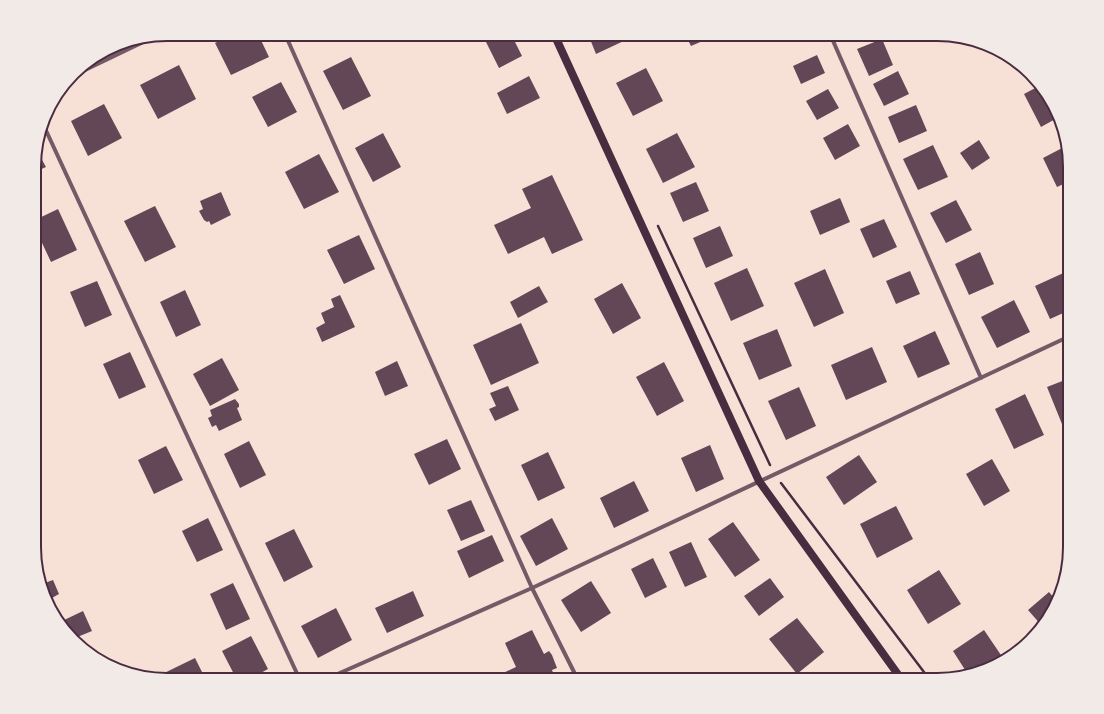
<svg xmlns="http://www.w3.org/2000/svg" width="1104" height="714" font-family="'DejaVu Sans',sans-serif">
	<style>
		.building { fill: #644757 }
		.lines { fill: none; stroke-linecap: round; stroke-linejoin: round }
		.path { stroke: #4a2c40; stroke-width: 2.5 }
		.minor { stroke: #755966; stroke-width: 4 }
		.tertiary { stroke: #755966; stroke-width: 7 }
		.secondary { stroke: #4a2c40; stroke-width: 8 }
		.rim { fill: none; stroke: #4a2c40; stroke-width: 2 }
	</style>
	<rect width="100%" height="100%" fill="#f7e1d7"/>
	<path class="building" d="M235 34H258L269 57 231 75 215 43Z
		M482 34H511L522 56 499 68Z
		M588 34H626L628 39 596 54Z
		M685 34H719L691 46Z
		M882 39 893 65 869 76 857 49Z
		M817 55 825 73 801 84 793 66Z
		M351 57 371 96 343 110 323 71Z
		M179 65 196 99 158 119 140 85Z
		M646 68 663 101 633 116 616 83Z
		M898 71 909 94 884 106 873 84Z
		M529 76 540 98 507 114 497 93Z
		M281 82 297 112 268 127 252 97Z
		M1039 86 1052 101 1057 118 1041 127 1024 94Z
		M828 89 839 108 817 120 806 101Z
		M104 104 122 138 88 156 71 121Z
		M916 105 927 131 899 143 888 117Z
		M848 124 860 146 835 160 823 138Z
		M383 133 401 167 373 182 355 148Z
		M677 133 695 167 663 183 646 149Z
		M979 140 990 158 972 170 960 153Z
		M933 145 948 177 918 190 903 159Z
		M1066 146 1070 158V181L1057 187 1043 158Z
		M36 149 46 167 35 172V150Z
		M319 154 339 192 304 209 285 172Z
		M552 175 583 240 552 254 544 237 508 254 494 225 531 208 522 189Z
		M696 182 709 211 683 222 670 193Z
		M221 192 231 215 211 225 209 221 207 222 204 220 199 211 203 209 200 201Z
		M840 198 850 222 820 235 810 211Z
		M956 200 972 230 946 243 930 213Z
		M155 206 176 247 145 262 124 221Z
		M58 209 77 250 51 262 35 228V220Z
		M884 219 897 247 873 258 860 229Z
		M720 226 733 256 706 268 693 238Z
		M359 235 375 269 344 284 327 250Z
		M980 252 994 284 969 295 955 264Z
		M747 268 764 306 731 321 714 283Z
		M825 269 844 313 814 327 794 283Z
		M1070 270V310L1050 319 1035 286Z
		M910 271 920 294 896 304 886 281Z
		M97 281 112 315 85 327 70 292Z
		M622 283 641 318 613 334 594 299Z
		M539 286 548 302 518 318 510 302Z
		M185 290 201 325 176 337 160 302Z
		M340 295 355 327 322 342 316 328 325 323 321 313 334 307 331 299Z
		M1014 300 1030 332 997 348 981 317Z
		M521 323 539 363 491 385 473 345Z
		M777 329 792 366 759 380 743 343Z
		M935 331 950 364 918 378 903 346Z
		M872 347 887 382 846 400 831 365Z
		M130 352 146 387 119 399 103 364Z
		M222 358 239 390 210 406 193 374Z
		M397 361 408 386 385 396 375 372Z
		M664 362 684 401 657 416 636 377Z
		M1070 378V427L1064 429 1047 387Z
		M508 386 519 410 495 421 489 409 496 406 490 393Z
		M799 387 816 426 786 440 768 401Z
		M1025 394 1044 435 1014 449 995 409Z
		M235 399 239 404V407L237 408 242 420 219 431 216 425 212 427 208 418 212 416 210 410Z
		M447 439 461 469 429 485 414 454Z
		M249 441 266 475 240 488 224 454Z
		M710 445 724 479 696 492 681 458Z
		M166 446 183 480 154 494 138 460Z
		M548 452 565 488 538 501 521 465Z
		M859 455 877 482 844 505 826 477Z
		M992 459 1010 491 984 506 966 474Z
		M634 481 649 511 614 528 600 498Z
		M471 500 485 531 461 541 447 510Z
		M896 506 913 539 877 558 860 524Z
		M208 518 223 550 197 562 182 531Z
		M552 518 568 549 536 566 520 536Z
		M733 522 760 560 735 577 708 539Z
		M294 529 313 567 284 582 265 543Z
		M492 535 504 561 469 578 457 551Z
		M691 542 707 577 685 587 669 552Z
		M653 558 667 587 645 598 631 569Z
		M939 570 961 604 928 624 907 590Z
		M770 578 784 597 759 616 744 596Z
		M53 580 59 594 52 598 56 607 51 609 42 584Z
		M591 581 611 613 581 632 561 600Z
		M233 583 250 619 226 630 210 594Z
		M413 591 424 616 387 633 375 608Z
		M1049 592 1055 599 1048 621 1042 626 1028 610Z
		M336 608 352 640 318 658 301 626Z
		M83 611 92 631 75 638 60 622Z
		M797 618 824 652 797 674 769 639Z
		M532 630 544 654 549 651 552 655 557 668 552 670 556 680H504L501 674 516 667 505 643Z
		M984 630 1005 661 967 673 953 651Z
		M251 636 268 669 248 680H237L222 651Z
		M195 658 206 680H167L154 678Z"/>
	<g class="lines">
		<path class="path" d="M658 226 770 465
			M781 483 930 680"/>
		<path class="minor" d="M285 34 532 588 578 680
			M830 34 981 378
			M43 124 300 680
			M324 680 532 588 1070 336"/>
		<path class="tertiary" d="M75 73 150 37"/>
		<path class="secondary" d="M554 34 759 481 902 680"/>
	</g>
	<path d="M0 0H1104V714H0ZM167 41H937A126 126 0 0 1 1063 167V547A126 126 0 0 1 937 673H167A126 126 0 0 1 41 547V167A126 126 0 0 1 167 41Z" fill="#f1eae7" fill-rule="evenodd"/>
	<path class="rim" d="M167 41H937A126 126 0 0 1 1063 167V547A126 126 0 0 1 937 673H167A126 126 0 0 1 41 547V167A126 126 0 0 1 167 41Z"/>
</svg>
